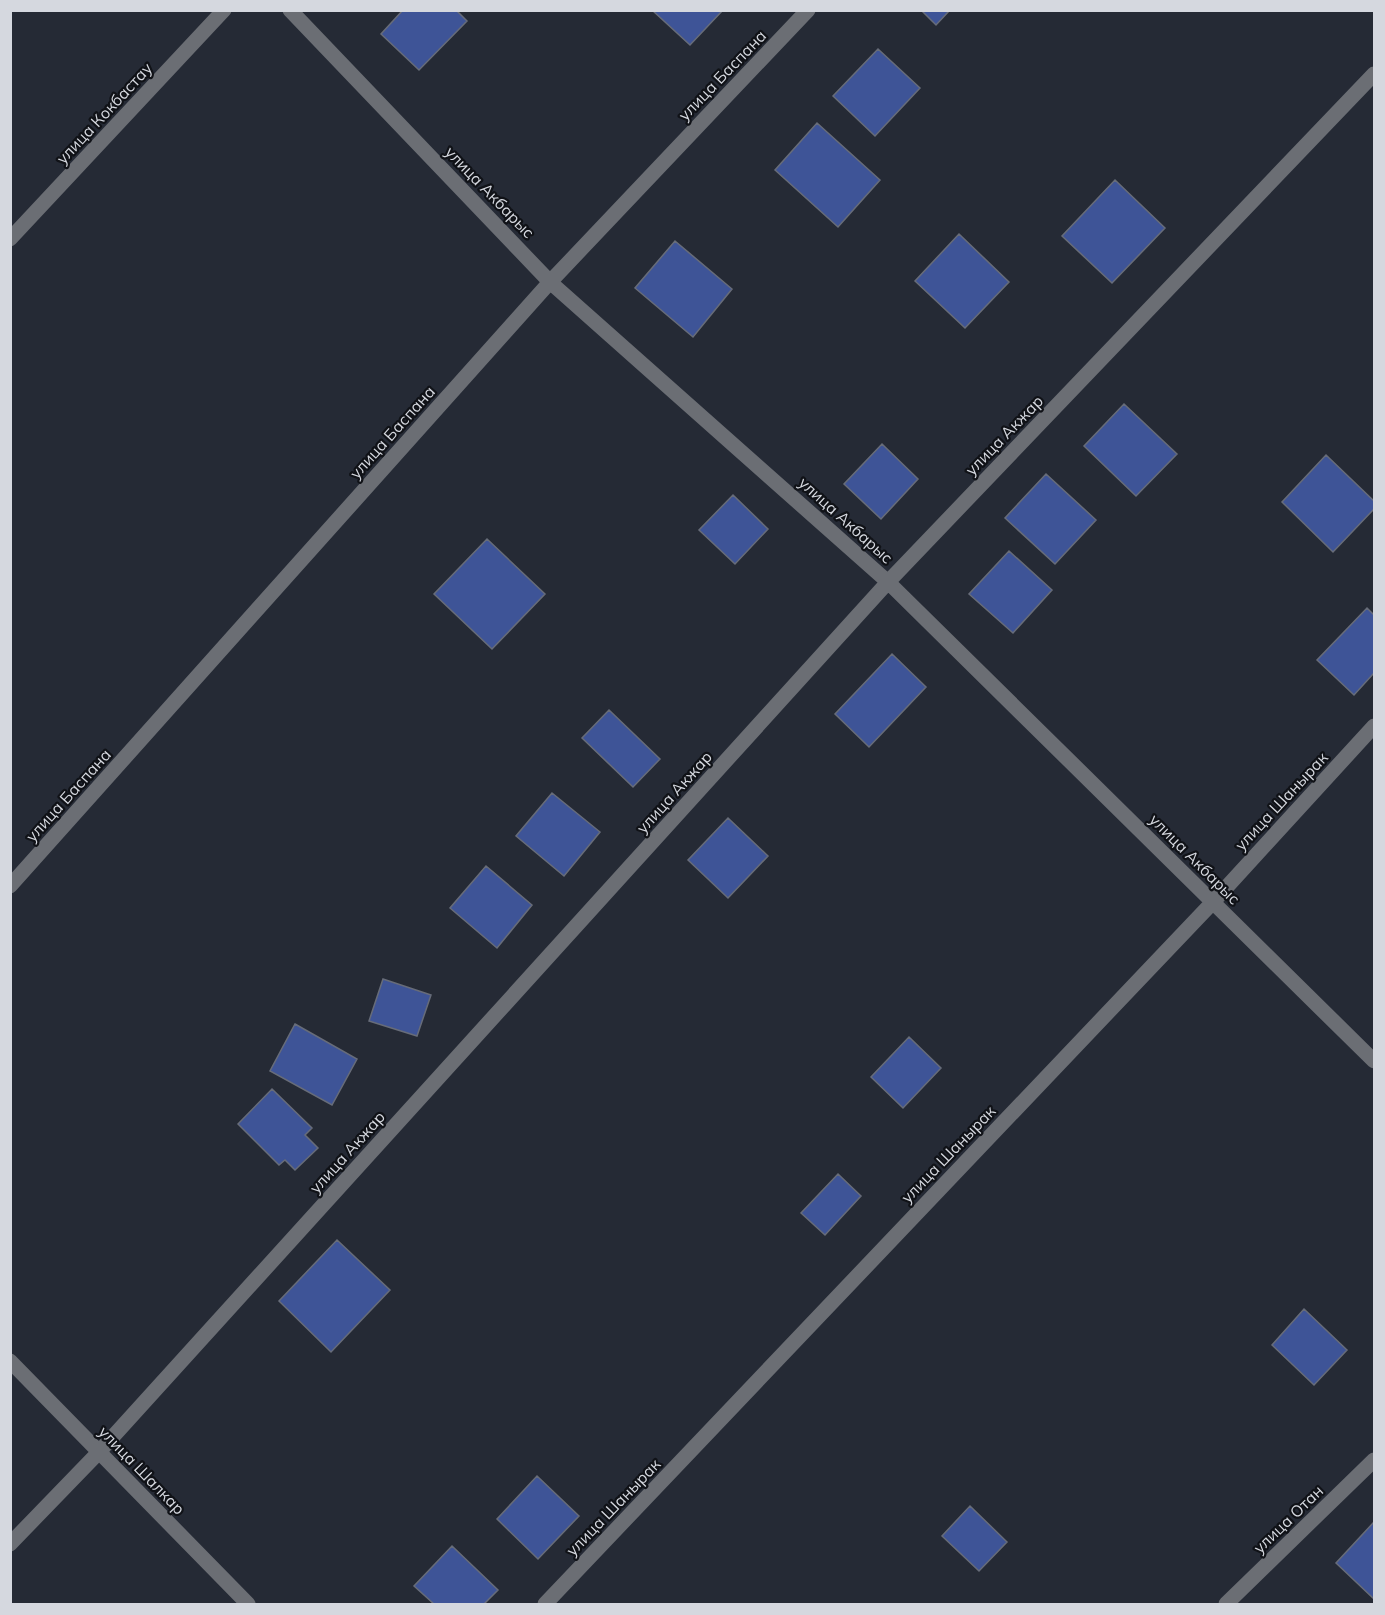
<svg xmlns="http://www.w3.org/2000/svg" width="1385" height="1615" font-family="Mulish,sans-serif">
	<style>
		.building { fill: #3e5497; stroke: #676c79; stroke-width: 1.5 }
		.lines { fill: none; stroke-linecap: round; stroke-linejoin: round }
		.minor { stroke: #6b6e74; stroke-width: 15 }
		.labels { text-anchor: middle; stroke-width: 4.5; stroke-linejoin: round; paint-order: stroke }
		.street-label { font-size: 16px; fill: #d5d8df; stroke: #101217 }
	</style>
	<rect width="100%" height="100%" fill="#252a35"/>
	<path class="building" d="M403 10H456L467 21 419 70 381 34Z
		M652 10H723L690 45Z
		M921 10H950L936 25Z
		M878 49 920 88 875 136 833 96Z
		M817 123 880 180 838 227 775 170Z
		M1115 180 1165 228 1112 283 1062 236Z
		M959 234 1009 282 965 328 915 281Z
		M675 241 732 289 693 337 635 288Z
		M1124 404 1177 454 1136 496 1084 446Z
		M882 444 918 479 881 519 844 484Z
		M1326 455 1374 501V509L1333 552 1282 502Z
		M1046 474 1096 520 1055 564 1005 518Z
		M733 495 768 529 735 564 699 530Z
		M487 539 545 594 492 649 434 594Z
		M1009 551 1052 590 1013 633 969 594Z
		M1367 608 1374 615V673L1354 695 1317 660Z
		M892 654 926 687 869 747 835 714Z
		M609 710 660 759 633 787 582 738Z
		M552 793 600 832 564 876 516 836Z
		M728 818 768 856 728 898 688 860Z
		M486 866 532 905 497 948 450 908Z
		M383 979 431 995 417 1036 369 1021Z
		M295 1024 357 1059 332 1105 270 1071Z
		M909 1037 941 1068 903 1108 871 1077Z
		M272 1089 312 1128 305 1135 318 1148 295 1170 285 1160 279 1165 238 1124Z
		M838 1174 861 1196 825 1235 801 1213Z
		M337 1240 390 1290 331 1352 279 1301Z
		M1304 1309 1347 1350 1314 1385 1272 1345Z
		M537 1476 579 1516 538 1559 497 1519Z
		M970 1506 1007 1542 979 1571 942 1536Z
		M1374 1522V1599L1336 1563Z
		M452 1546 498 1590 484 1604H434L414 1586Z"/>
	<g class="lines">
		<path class="minor" d="M290 10 550 282 888 582 1374 1061
			M10 239 224 10
			M10 886 550 282 808 10
			M10 1361 248 1604
			M10 1544 99 1452 888 582 1374 74
			M545 1604 1213 902 1374 726
			M1226 1604 1374 1460"/>
	</g>
	<g class="labels">
		<g class="street-label">
			<text transform="translate(722 75) rotate(-46)" y="6">улица Баспана</text>
			<text transform="translate(104 113) rotate(-47)" y="6">улица Кокбастау</text>
			<text transform="translate(490 192) rotate(46)" y="6">улица Акбарыс</text>
			<text transform="translate(392 432) rotate(-48)" y="6">улица Баспана</text>
			<text transform="translate(1004 435) rotate(-46)" y="6">улица Акжар</text>
			<text transform="translate(846 520) rotate(42)" y="6">улица Акбарыс</text>
			<text transform="translate(674 792) rotate(-48)" y="6">улица Акжар</text>
			<text transform="translate(68 795) rotate(-48)" y="6">улица Баспана</text>
			<text transform="translate(1281 801) rotate(-47)" y="6">улица Шанырак</text>
			<text transform="translate(1195 859) rotate(45)" y="6">улица Акбарыс</text>
			<text transform="translate(347 1152) rotate(-48)" y="6">улица Акжар</text>
			<text transform="translate(948 1154) rotate(-46)" y="6">улица Шанырак</text>
			<text transform="translate(142 1470) rotate(46)" y="6">улица Шалкар</text>
			<text transform="translate(613 1507) rotate(-46)" y="6">улица Шанырак</text>
			<text transform="translate(1288 1519) rotate(-44)" y="6">улица Отан</text>
		</g>
	</g>
	<rect width="1385" height="1615" fill="none" stroke="#d5d8df" stroke-width="24"/>
</svg>
